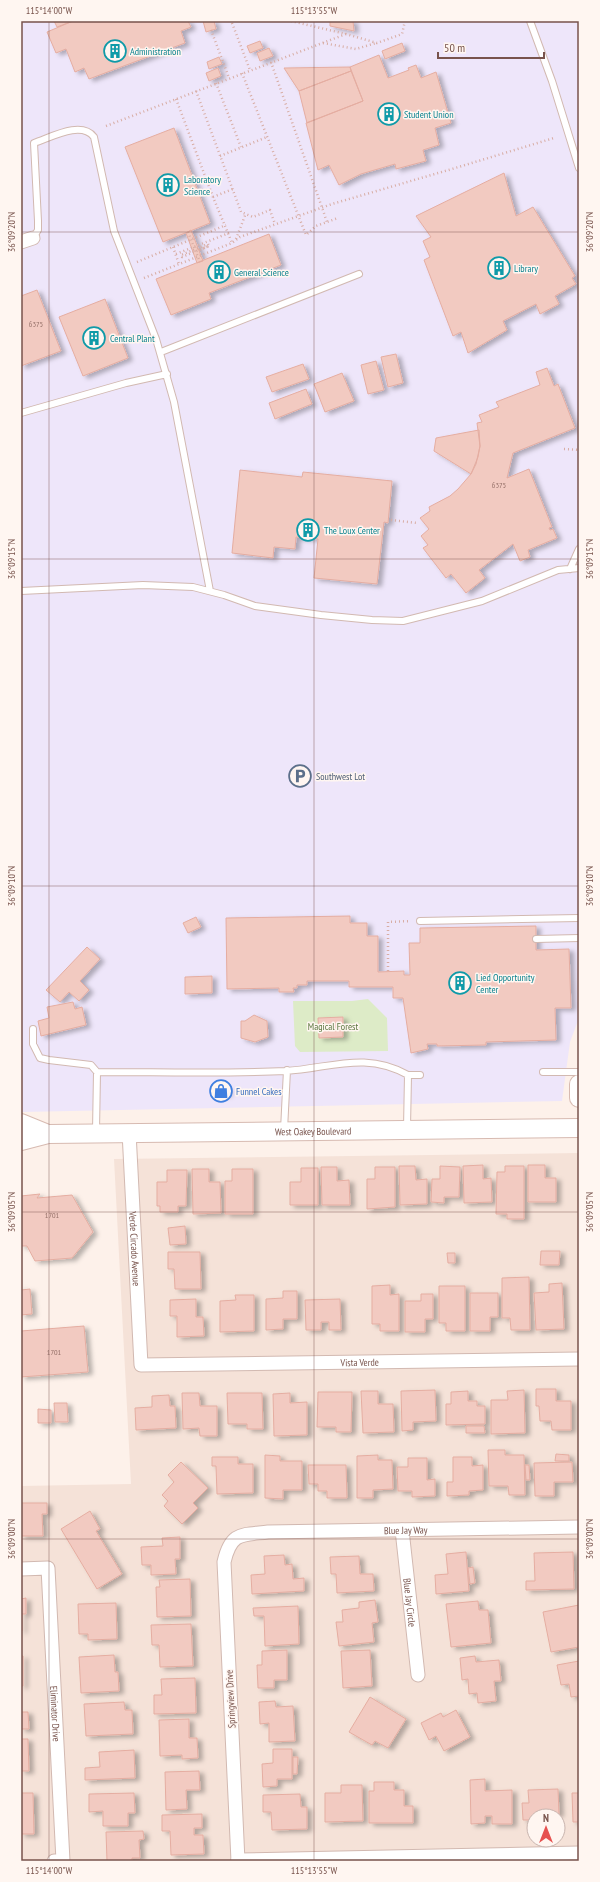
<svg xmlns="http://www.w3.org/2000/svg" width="600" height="1882" font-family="'PT Sans Narrow',sans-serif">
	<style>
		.residential { fill: #f5e2d8; fill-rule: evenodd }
		.education { fill: #eee6fa }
		.green { fill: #ddebc7 }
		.building { fill: #f2cac1; stroke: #e5ada1; filter: url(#shadow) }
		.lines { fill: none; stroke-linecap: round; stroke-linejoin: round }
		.lane-casing { stroke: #d2b9b1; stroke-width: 8 }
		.street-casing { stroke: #d2b9b1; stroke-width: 15 }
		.secondary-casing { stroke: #d7bab1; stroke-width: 20 }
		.path { stroke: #d8ada4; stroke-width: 2.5; stroke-dasharray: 1 3; stroke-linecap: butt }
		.lane { stroke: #fff; stroke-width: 6 }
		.street { stroke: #fff; stroke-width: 13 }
		.secondary { stroke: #fff; stroke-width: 18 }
		.path-bridge { stroke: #d8ada4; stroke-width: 2.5; stroke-dasharray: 1 3; stroke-linecap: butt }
		.ticks { fill: none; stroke: #78534c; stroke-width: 1; stroke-opacity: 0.45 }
		.labels { text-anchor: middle; stroke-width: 3; stroke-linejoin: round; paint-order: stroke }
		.number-label { font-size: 8px; fill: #967169 }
		.culture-label { font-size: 10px; fill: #0d838f; stroke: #fff6f1; text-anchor: start }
		.service-label { font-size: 10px; fill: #4e5e75; stroke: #fff6f1; text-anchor: start }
		.park-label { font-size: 10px; fill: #5d7841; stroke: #fff6f1 }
		.shop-label { font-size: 10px; fill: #366cbe; stroke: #fff6f1; text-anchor: start }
		.street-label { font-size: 10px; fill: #78534c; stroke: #fff6f1 }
		.neatline { fill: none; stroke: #78534c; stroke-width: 1.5 }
		.ticks-label { font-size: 10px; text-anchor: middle; fill: #78534c }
	</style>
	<defs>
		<filter id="shadow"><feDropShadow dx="4.5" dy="2.5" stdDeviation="2" flood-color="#0004"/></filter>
	</defs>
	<rect width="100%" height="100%" fill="#fdf1ea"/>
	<path class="residential" d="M579 1153V1861H21V1486L131 1484 114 1159ZM534 1816H558V1840H534Z"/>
	<path class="education" d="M21 21H579V1018L570 1042 562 1101 21 1112Z"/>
	<path class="green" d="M368 999 387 1018 388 1051 300 1052 295 1046 293 1001H352Z"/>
	<path class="building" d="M54 21H73L57 27Z
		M73 21H188L191 27 181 31 185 43 89 79 84 68 75 72 66 49 56 53 47 32Z
		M203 21H214L216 29 206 32Z
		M330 21H353L354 31 330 26Z
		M260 41 263 48 250 53 247 46Z
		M402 43 405 51 385 59 382 51Z
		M269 48 273 56 260 61 257 53Z
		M379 55 388 78 409 70 408 68 416 65 421 78 436 72 451 123 435 128 439 145 423 150 426 161 396 169 395 164 361 174 339 185 329 165 318 170 306 123 363 101 350 67Z
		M219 57 222 64 209 69 207 62Z
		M350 67 351 71 299 91 284 68Z
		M218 68 221 76 209 81 206 73Z
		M351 71 363 101 307 123 299 91Z
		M174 128 210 223 163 242 125 147Z
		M504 173 516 216 533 207 575 276 572 278 576 284 555 296 559 304 540 314 536 304 503 321 507 330 468 353 461 332 453 336 424 260 430 257 423 241 431 237 416 216Z
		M191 230 203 261 197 263 186 233Z
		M269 234 281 265 209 293 211 299 171 315 156 279Z
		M37 290 61 351 21 366V296Z
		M105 299 128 358 83 376 59 317Z
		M396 354 403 383 388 387 381 357Z
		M376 361 384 390 368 394 361 365Z
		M303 364 309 379 272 392 266 377Z
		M547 368 554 386 558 384 575 428 513 453 507 478 529 469 552 527 549 528 550 530 553 529 557 538 528 550 530 557 520 561 513 544 479 570 485 578 466 593 451 574 446 578 423 548 428 545 421 536 429 529 420 518 430 511 429 507 450 496 458 489 471 474 476 464 480 446 477 423 482 422 479 415 499 407 496 402 540 385 536 372Z
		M342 373 354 401 325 412 314 384Z
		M306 389 312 404 275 419 269 403Z
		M479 430 480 446 478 457 471 474 434 451 436 438Z
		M240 470 302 477 303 472 392 481 388 523 384 522 377 584 314 578 318 539 296 537 295 549 274 547 273 558 232 553Z
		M350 916V923H367V936H378V972L404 971V975H410L409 943H420V928L536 926V950L569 949 571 1008H555L556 1040 486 1042V1045L437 1046V1044H427L428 1049 411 1053 403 998H393V987H349V981H307V985H297V988H293L294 992H279V988L227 989 226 918Z
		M196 917 201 927 188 933 183 923Z
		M87 947 100 959 80 981 89 990 79 1001 69 992 60 1002 46 990Z
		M212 976V993L185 994V977Z
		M73 1002 75 1009 82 1007 86 1025 41 1036 38 1021 49 1018 47 1007Z
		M254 1015 267 1021 268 1037 255 1042 241 1038V1021H245Z
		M343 1017V1037L319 1038 318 1018Z
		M215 1088H227V1094H215Z
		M483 1165V1179L491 1178 492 1202 464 1203 463 1166Z
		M528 1165H545V1178H556V1202H528Z
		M399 1166H415L416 1180 427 1179V1204L400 1205Z
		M440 1166 460 1167 459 1197H444V1203L431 1202 432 1179H440Z
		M505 1166H524V1219H507V1214H496L497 1172H505Z
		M321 1167H337V1181L349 1180 350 1205H322Z
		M375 1167H395V1207L367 1209V1179H375Z
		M301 1168H318V1205H290V1182H301Z
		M192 1169H209V1182H220L221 1213 193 1214Z
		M232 1169H253V1214H225V1181H232Z
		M167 1170H187L186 1206H178V1212H160V1206H157V1182H167Z
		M40 1194 37 1198 72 1195 93 1232 72 1258 35 1261 27 1246H21V1196Z
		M185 1226 186 1244 170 1245 168 1228Z
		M541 1251H560L559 1265H540Z
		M168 1252H200L201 1289H175L174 1269H168Z
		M447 1253H455V1263H448Z
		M529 1277 530 1330H511L510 1318H502V1278Z
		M562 1283 564 1329 536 1330 534 1293 549 1292V1284Z
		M390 1285V1295L399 1294V1331H380V1324H372V1286Z
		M21 1286V1290L30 1289 32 1314 21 1315Z
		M439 1286H465V1331H446V1323H439Z
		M283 1291H297V1319H283V1329L266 1330V1299L283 1298Z
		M470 1293H498V1317H490V1331H470Z
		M421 1294H433V1319H425V1332H405V1301H421Z
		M235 1295H254V1331L220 1332V1301L236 1300Z
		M196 1299V1317H203L204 1336 177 1337V1316H170V1300Z
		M340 1299 341 1330H329V1322H321V1330H306L305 1300Z
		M84 1326 88 1372 21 1377V1331Z
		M536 1389H556V1401H571V1430H552L551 1421H540L539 1406H536Z
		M435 1390 436 1421 413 1422V1430L402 1431 401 1391Z
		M524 1390 525 1433 491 1434V1400H508L507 1391Z
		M361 1391H378V1404H393L394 1432 363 1433Z
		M468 1391V1401H477V1406H485V1424L446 1425V1404H451V1392Z
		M318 1392H352L351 1432H336V1427H317Z
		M182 1393H199L200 1406H217V1436H200L199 1428 183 1429Z
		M227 1393H262L263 1429H247V1424H228Z
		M290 1393V1403L307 1402V1435L274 1436 273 1394Z
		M169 1395 170 1406H175L176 1428 136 1430 135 1408 152 1407V1396Z
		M54 1403H67L68 1422H55Z
		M38 1409 51 1410V1423H38Z
		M466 1426H484L485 1433H466Z
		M488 1450H505V1455H524L525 1495H509L508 1486H489Z
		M556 1454 569 1455V1461H555Z
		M265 1455 280 1456V1461H302V1490H283V1499L265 1498Z
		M378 1455V1460H392L393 1489 373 1490V1498H357V1456Z
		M212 1457H238V1464H253V1493L217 1494 216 1466H212Z
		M453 1457H472V1466L483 1465V1490L469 1491V1495L447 1496V1482H453Z
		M408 1458H427V1480L435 1479V1496L412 1497V1491H398L397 1467H408Z
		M181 1462 208 1488 193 1503 198 1508 182 1524 164 1506 168 1501 162 1495 174 1482 168 1475Z
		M572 1462 573 1482H554V1496H535L534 1463Z
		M308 1465H346L347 1498H327V1491H318V1484H309Z
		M525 1465H529L530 1480H526Z
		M21 1503H47V1514H42L43 1536H21Z
		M90 1511 100 1529 96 1531 122 1574 97 1589 61 1529Z
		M180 1537V1559H175L176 1574 151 1575V1565H142L141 1547 163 1546 162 1538Z
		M466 1552 469 1591 436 1594 435 1575 448 1574 446 1554Z
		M573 1552 574 1589 526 1590V1581H535L534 1553Z
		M284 1555 285 1565 292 1564 293 1579 304 1578V1591L252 1594 251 1575 265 1574 264 1556Z
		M359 1556 360 1574H373L374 1591 337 1593 336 1574H331L330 1557Z
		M473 1567 475 1583 470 1584 468 1568Z
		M190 1579 191 1616 157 1617 156 1587H160L159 1580Z
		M26 1598V1614H22V1631H21V1599Z
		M375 1600 378 1622 372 1623 374 1642 339 1646 336 1622H343L342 1610 359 1608V1602Z
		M478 1601 479 1610H488L491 1643 451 1647 446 1604Z
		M116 1603 117 1639 88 1640V1634H79L78 1604Z
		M579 1605V1647L551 1652 543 1612Z
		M298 1606 299 1644 265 1646 264 1616H254L253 1608Z
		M191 1624 193 1666 160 1667 159 1645H152L151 1625Z
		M287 1650V1680H274V1688H258L257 1665H262V1651Z
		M370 1650 372 1686 343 1688 341 1651Z
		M114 1655 115 1672H118L119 1691 81 1693 79 1657Z
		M21 1656H23V1686H21Z
		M475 1656 476 1662 499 1660 501 1681H494L496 1701 478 1703 477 1693 469 1694 468 1679 462 1680 460 1658Z
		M579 1661V1696L571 1697 569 1684 561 1685 557 1665Z
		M195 1678 196 1713 154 1714V1695H162L161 1679Z
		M370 1697 406 1719 388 1748 375 1741 372 1745 349 1732Z
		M275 1701 276 1707 293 1706 295 1741 269 1742V1723L260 1724 259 1702Z
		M124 1702 125 1710H132L133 1734 86 1736 84 1704Z
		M456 1710 470 1737 444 1751 436 1736 429 1740 421 1723 441 1713 443 1717Z
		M21 1712H28L29 1729H21Z
		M189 1719V1738H197L198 1758 182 1759V1755L160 1756 159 1720Z
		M21 1739H28L29 1771H21Z
		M273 1749H292V1779H277V1786L263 1787 262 1764 273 1763Z
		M134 1750 135 1778 85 1780V1768L100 1767 99 1752Z
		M293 1757H298L297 1774H293Z
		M199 1771 200 1790H186L187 1809 166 1810 165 1772Z
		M485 1779V1791L512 1790V1824H492V1816H485V1823L471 1824 470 1780Z
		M374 1782H394V1790H404V1806H413V1823H369V1791H374Z
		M341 1785H362L363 1821 325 1822V1793H341Z
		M558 1789 559 1814 534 1816V1820H523L522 1803H529L528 1790Z
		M21 1793H33L34 1834H21Z
		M134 1793 135 1813H128V1826H103V1811L89 1812V1794Z
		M572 1793H579V1822H573Z
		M300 1794 301 1807H307V1829L272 1830 271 1812H263V1795Z
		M202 1814V1828H194V1835H203L204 1854 171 1855 170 1831H162V1815Z
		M143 1831 144 1839 139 1840 140 1858H132V1861H107L106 1832Z"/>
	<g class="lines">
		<g class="lane-casing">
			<path id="lane" d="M530 21 552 81 579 168
				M33 238 38 230V221L34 143C50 138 81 120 94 137L114 231 156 339 174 402 210 591
				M161 352 359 274
				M21 413 126 383 167 374
				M570 569 579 549
				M21 591 143 585 193 587 224 595 255 606 321 615 372 620 403 621 482 601 558 570 579 568
				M420 921 579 918
				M536 939 579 938
				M33 1029V1044L40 1058 49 1060 91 1065 97 1072
				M543 1072H579
				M407 1128 408 1075H420
				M284 1130 287 1070
				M96 1131 97 1072C160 1072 223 1074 286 1071 331 1068 366 1051 408 1075"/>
		</g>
		<g class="street-casing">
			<g id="street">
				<path d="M21 242 33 238"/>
				<path id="s1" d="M129 1132 141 1365 579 1359"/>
				<path id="s2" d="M402 1530 418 1675"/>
				<path id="s3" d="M21 1569 48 1568 63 1861H54"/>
				<path d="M238 1860 579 1853"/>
				<path id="s4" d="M238 1861 224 1562C231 1532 241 1535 268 1532L579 1527"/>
			</g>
		</g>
		<g class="secondary-casing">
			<g id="secondary">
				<path d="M579 1084V1098"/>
				<path d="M21 1123 48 1134"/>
				<path id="s5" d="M21 1141 48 1134 579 1128"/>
			</g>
		</g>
		<path class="path" d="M291 21 346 34 377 43 402 34 405 21
			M232 23 250 70
			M211 30 229 78
			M323 43 356 49 376 43
			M271 62 327 222
			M242 73 306 235 316 226 338 218
			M216 83 241 147
			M196 91 241 212 253 217 270 210 275 224
			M176 99 213 197 232 243
			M106 126 346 34
			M220 156 267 137
			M213 197 233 189
			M236 239 246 213
			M173 247 179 264
			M199 250 209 246 208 244 181 255 182 257 209 246
			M176 254 229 233
			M137 262 226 225
			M144 278 232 243 240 237 332 204 452 169 554 138
			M564 449 579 450
			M391 520 417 523
			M388 971V922L411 921"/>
		<use href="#lane" class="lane"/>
		<use href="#street" class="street"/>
		<use href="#secondary" class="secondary"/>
		<path class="path-bridge" d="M188 232 200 262"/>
	</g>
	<path class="ticks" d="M49 21V1861M314 21V1861M21 232H579M21 559H579M21 886H579M21 1212H579M21 1539H579"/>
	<defs>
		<g id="building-ring" transform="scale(1.15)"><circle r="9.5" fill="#fff6f1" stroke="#0f9aa8" stroke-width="1.5"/><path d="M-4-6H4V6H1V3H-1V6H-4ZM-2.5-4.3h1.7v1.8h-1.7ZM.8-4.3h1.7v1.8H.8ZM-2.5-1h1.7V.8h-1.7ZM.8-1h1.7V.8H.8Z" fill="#0f9aa8"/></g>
		<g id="parking-ring" transform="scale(1.15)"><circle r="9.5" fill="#fff6f1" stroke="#5c6f8a" stroke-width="1.5"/><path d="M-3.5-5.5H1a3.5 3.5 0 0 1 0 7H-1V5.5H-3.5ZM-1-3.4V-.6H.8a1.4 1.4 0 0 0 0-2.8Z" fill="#5c6f8a"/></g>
		<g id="shop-ring" transform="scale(1.15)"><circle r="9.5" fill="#fff6f1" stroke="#3f7fe0" stroke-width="1.5"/><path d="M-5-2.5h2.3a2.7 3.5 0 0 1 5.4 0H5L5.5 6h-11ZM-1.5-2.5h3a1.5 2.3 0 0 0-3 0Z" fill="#3f7fe0"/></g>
	</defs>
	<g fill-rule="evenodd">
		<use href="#building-ring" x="115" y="51"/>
		<use href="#building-ring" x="389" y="114"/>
		<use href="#building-ring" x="168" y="185"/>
		<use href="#building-ring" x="499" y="268"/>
		<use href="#building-ring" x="219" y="272"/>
		<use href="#building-ring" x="94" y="338"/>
		<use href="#building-ring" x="308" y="530"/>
		<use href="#parking-ring" x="300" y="776"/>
		<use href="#building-ring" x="460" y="983"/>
		<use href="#shop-ring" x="221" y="1091"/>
	</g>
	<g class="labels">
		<g class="number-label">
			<text x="36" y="327">6375</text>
			<text x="499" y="488">6375</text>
			<text x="52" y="1218">1701</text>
			<text x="54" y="1355">1701</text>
		</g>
		<g class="culture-label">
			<text x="130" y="55">Administration</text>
			<text x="404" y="118">Student Union</text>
			<text x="184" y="183">Laboratory<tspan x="184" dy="12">Science</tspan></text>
			<text x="514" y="272">Library</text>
			<text x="234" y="276">General Science</text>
			<text x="110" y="342">Central Plant</text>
			<text x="324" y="534">The Loux Center</text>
			<text x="476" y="981">Lied Opportunity<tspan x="476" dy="12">Center</tspan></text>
		</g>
		<g class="service-label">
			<text x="316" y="780">Southwest Lot</text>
		</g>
		<g class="park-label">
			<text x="333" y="1030">Magical Forest</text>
		</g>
		<g class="shop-label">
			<text x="236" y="1095">Funnel Cakes</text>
		</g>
		<g class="street-label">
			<text dy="4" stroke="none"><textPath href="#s5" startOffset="293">West Oakey Boulevard</textPath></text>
			<text dy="4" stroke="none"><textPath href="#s1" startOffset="117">Verde Circado Avenue</textPath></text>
			<text dy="4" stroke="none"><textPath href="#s1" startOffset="452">Vista Verde</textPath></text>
			<text dy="4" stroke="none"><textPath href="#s4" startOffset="497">Blue Jay Way</textPath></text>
			<text dy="4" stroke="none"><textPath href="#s2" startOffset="73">Blue Jay Circle</textPath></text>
			<text transform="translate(230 1699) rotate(-93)" y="4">Springview Drive</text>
			<text dy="4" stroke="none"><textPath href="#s3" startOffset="173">Eliminator Drive</textPath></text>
		</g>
	</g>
	<rect width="600" height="1882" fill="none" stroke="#fff6f1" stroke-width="44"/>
	<g transform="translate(546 1828)"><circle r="19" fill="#fff6f1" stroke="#c9b5af"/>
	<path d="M0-3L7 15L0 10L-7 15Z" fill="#e6514f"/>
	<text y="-6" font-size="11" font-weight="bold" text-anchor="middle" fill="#78534c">N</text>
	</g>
	<path d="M438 52v6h106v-6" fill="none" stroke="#78534c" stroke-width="2"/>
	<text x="444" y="52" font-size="12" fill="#78534c" stroke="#fff6f1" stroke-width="3" paint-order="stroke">50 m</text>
	<rect x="22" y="22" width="556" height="1838" class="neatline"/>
	<g class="ticks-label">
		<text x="49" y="14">115°14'00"W</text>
		<text x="314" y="14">115°13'55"W</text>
		<text transform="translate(11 232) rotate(-90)" y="4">36°09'20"N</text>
		<text transform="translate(589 232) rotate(-90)" y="4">36°09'20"N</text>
		<text transform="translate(11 559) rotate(-90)" y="4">36°09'15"N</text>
		<text transform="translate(589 559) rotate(-90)" y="4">36°09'15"N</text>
		<text transform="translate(11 886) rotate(-90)" y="4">36°09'10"N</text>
		<text transform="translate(589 886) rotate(-90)" y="4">36°09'10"N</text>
		<text transform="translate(11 1212) rotate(-90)" y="4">36°09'05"N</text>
		<text transform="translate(589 1212) rotate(-90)" y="4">36°09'05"N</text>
		<text transform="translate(11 1539) rotate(-90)" y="4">36°09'00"N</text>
		<text transform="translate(589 1539) rotate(-90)" y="4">36°09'00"N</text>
		<text x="49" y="1874">115°14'00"W</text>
		<text x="314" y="1874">115°13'55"W</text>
	</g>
</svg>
